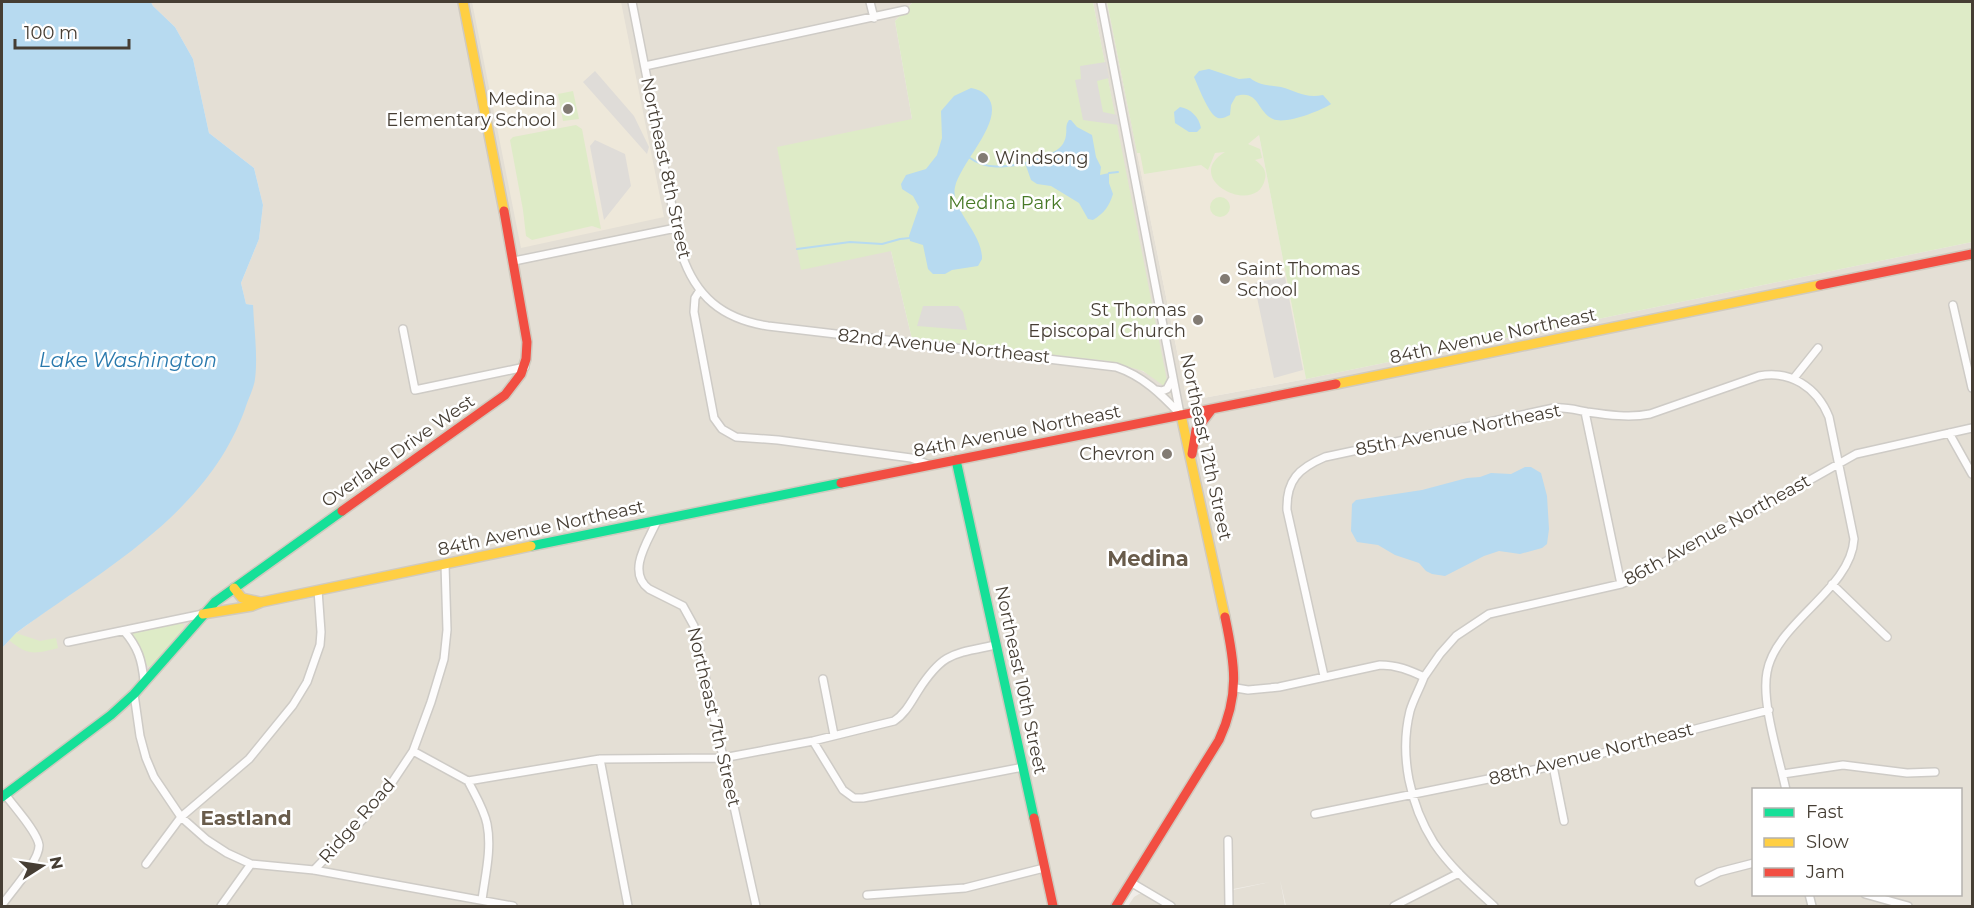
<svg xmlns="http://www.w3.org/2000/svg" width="1974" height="908" font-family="Montserrat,sans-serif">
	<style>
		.residential { fill: #e4dfd5; fill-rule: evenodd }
		.education { fill: #eee8da }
		.green { fill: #deebc7 }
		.parking { fill: #dfdcd8 }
		.water { fill: #b7daf0 }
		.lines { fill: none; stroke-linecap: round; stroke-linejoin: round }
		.stream { stroke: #b7daf0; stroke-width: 2 }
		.street-casing { stroke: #cecbc6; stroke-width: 10 }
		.fast-casing { stroke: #d0cabf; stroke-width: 12 }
		.slow-casing { stroke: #d0cabf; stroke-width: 12 }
		.jam-casing { stroke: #d0cabf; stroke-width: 12 }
		.street { stroke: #fdfcfc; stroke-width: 7 }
		.fast { stroke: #16e098; stroke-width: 9 }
		.slow { stroke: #ffcf43; stroke-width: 9 }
		.jam { stroke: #f24e42; stroke-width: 9 }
		.poi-dot { fill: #827b73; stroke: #fff; stroke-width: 2 }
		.labels { text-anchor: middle; stroke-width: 5; stroke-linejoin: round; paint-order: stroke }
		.poi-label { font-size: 18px; fill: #463e34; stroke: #fff; text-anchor: end }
		.street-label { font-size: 18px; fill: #463e34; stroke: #fff }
		.park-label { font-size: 18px; fill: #477926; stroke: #fff }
		.water-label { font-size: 20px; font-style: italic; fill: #2979ad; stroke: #fff }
		.neighbourhood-label { font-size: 20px; font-weight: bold; fill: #695c4b; stroke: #fff }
		.quarter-label { font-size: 21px; font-weight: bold; fill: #695c4b; stroke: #fff }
	</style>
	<rect width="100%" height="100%" fill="#f0ede8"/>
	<path class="residential" d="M151 2H917L912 3 895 21 912 119 891 251 912 339 1108 361 1138 369 1166 383 1093 2H1107L1187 401 1306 379 1972 242V906H1286L1280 880 1285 906H1234L1233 890 1270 882 1228 890V906H1172L1132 882 1116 906H2V648L16 633 61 600 253 305 246 304 241 283 259 239 263 205 254 168 209 133 193 59 175 27 153 6ZM1754 790H1960V894H1754Z
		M1139 894H1143L1162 906H1128L1134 897Z"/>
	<path class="education" d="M472 2H621L664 217 521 248Z
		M1258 130 1306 379 1187 401 1137 153Z"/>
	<path class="green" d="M917 2H1093L1167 381 1164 386 1143 371 1108 361 912 339 891 251 801 270 777 147 912 119 895 21 912 3Z
		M1107 2H1972V242L1306 379 1259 135 1248 144 1260 149 1262 158 1255 160C1262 165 1267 170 1265 179 1257 218 1180 179 1225 152L1215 153 1208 170 1201 165 1144 174 1140 153H1137Z
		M573 91 579 119 563 121 558 94Z
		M576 125 582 129 601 229 592 226 532 240 526 236 523 210 510 140 513 137Z
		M1210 207a10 10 0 1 1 20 0a10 10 0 1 1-20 0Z
		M180 621 184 625 183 629 153 665 150 667 146 665 141 649 133 636 132 631Z
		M16 633 40 641 56 638 58 648C35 654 28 656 9 640Z"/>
	<path class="parking" d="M1106 62 1109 78 1097 81 1103 112 1117 115 1119 125 1083 120 1075 80 1081 79 1080 66Z
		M595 71 634 116 649 147 647 154 583 82Z
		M595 140 625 154 631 186 604 220 590 146Z
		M1285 277 1303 370 1274 378 1254 283Z
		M923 306H958L963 312 967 330 917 326Z"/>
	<path class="water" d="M2 2H151L153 6 175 27 193 59 209 133 254 168 263 205 259 239 241 283 246 304 253 305C254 328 258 356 255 379 254 388 248 399 245 409 207 515 102 570 16 633L2 648Z
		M1209 69 1239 79 1250 78C1260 86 1270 85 1281 87 1296 91 1306 99 1323 95L1331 104C1320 111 1285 125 1273 119 1257 112 1259 89 1236 96L1231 105 1230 115C1226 117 1220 120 1216 117 1208 112 1198 86 1194 77L1199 71Z
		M971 88C977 89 982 91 987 96 1007 119 961 161 955 187 950 209 983 233 982 259L978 266 952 270 945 274H933L928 269 923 245 910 241 909 236 919 207 913 196 902 189 901 184 906 175 926 169 937 155 942 138 941 111 954 96Z
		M1180 107C1191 109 1199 117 1201 128L1197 132H1189L1175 123 1174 112Z
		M1069 120H1071L1077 127 1092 135 1096 157 1101 167 1100 175 1109 173V183L1113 194C1109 207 1104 213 1093 220L1088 219 1079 203 1051 186 1037 184 1031 180 1025 163 1029 158C1043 156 1064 153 1066 135 1067 129 1065 126 1069 120Z
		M1525 467H1531L1541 473 1547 496 1549 529 1547 544 1542 548 1520 554 1499 551 1484 556 1445 576 1432 574 1426 571 1419 563 1395 555 1378 545 1357 542 1351 531 1352 504 1356 500 1422 490 1467 478 1480 477 1491 473 1511 474Z"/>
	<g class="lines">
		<path class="stream" d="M970 158C986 170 1006 167 1025 163
			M1109 173 1118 172
			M797 249 850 242 882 244 900 239 910 238"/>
		<g class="street-casing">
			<path id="street" d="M632 2 681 252C695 296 722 319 768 326L1116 367C1143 376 1161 394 1181 415
				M870 2 874 18
				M1101 2 1180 414
				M645 66 905 10
				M514 261 676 228
				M700 290 695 298 694 312 714 418 722 429 736 437 778 440 911 458 930 465
				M1953 305 1972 388
				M403 329 415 390 525 367
				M1794 378 1818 348
				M1156 390 1162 391 1167 389 1173 378
				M1585 412 1621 584
				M1949 433 1972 474
				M657 521C648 541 626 572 649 589L683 606 694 626 756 906
				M1832 584 1887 637
				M124 631C138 647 142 660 144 681
				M68 642 203 614
				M1324 676 1287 510C1286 480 1299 468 1325 457L1554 408C1566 407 1576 410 1587 412 1608 415 1630 418 1650 414L1759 376C1790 370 1817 387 1829 417L1854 539C1851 590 1776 622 1767 672 1761 703 1779 757 1786 790
				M1424 677C1420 688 1413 700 1410 711 1399 755 1410 805 1434 843 1450 867 1473 887 1494 906
				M823 679 834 735
				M1236 688 1248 690 1279 687 1380 665C1397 665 1409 670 1424 677L1440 654 1456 636 1489 614 1621 584 1636 578 1856 454 1972 428
				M134 694 140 736 146 758 154 777 181 817 207 840 227 853 251 864 314 870 513 906
				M813 741 843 790 854 798H863L1023 767
				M413 751 468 781 600 759 723 758 813 741 894 721C905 714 911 702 918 691 943 652 953 654 996 645
				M600 759 628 906
				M1553 766 1564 821
				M1783 774 1843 765 1907 773 1935 772
				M468 781C475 795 484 809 487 824 492 849 485 876 482 900
				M1315 814 1553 766 1769 710
				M1228 840 1229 906
				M146 864 181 817 249 759 293 705 307 682 320 645 321 632 318 590
				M314 870 367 815 389 787 413 751 431 702 444 659 447 630 445 564
				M1699 882 1719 872 1754 863
				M1132 883 1171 906
				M1809 894 1812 906
				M1865 894 1908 906
				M867 895 965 888 1044 868
				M2 905C11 892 40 860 39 845 37 831 13 806 5 794
				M221 906 251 864
				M1394 906 1459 873"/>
		</g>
		<g class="fast-casing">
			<path id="fast" d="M956 460 1034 818
				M531 546 841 483
				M2 797 111 715 134 694 215 602 342 511"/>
		</g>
		<g class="slow-casing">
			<path id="slow" d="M463 2 504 211
				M1336 384 1820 285
				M1181 415 1225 617
				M234 588 242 598 260 602
				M203 614 252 606 262 602 531 546"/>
		</g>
		<g class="jam-casing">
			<path id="jam" d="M1820 285 1972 254
				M1192 454 1196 430 1212 409
				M841 483 1336 384
				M342 511 505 395 521 374 526 359 527 342 504 211
				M1034 818 1053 906
				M1116 906 1219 740C1240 695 1235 664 1225 617"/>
		</g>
		<use href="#street" class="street"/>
		<use href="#fast" class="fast"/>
		<use href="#slow" class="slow"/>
		<use href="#jam" class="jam"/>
	</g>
	<g class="poi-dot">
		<circle cx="568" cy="109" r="6"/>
		<circle cx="983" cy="158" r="6"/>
		<circle cx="1225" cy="279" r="6"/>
		<circle cx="1198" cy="320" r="6"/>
		<circle cx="1167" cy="454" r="6"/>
	</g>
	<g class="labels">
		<g class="poi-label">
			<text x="556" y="105">Medina<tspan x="556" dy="21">Elementary School</tspan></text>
			<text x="995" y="164" text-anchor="start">Windsong</text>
			<text x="1237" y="275" text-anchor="start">Saint Thomas<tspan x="1237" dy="21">School</tspan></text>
			<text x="1186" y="316">St Thomas<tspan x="1186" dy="21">Episcopal Church</tspan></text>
			<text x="1155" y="460">Chevron</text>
		</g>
		<g class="street-label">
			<text transform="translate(666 168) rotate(78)" y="6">Northeast 8th Street</text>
			<text transform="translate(1493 336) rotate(-12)" y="6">84th Avenue Northeast</text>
			<text transform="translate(944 346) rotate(6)" y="6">82nd Avenue Northeast</text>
			<text transform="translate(1458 430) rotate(-11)" y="6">85th Avenue Northeast</text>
			<text transform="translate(1017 431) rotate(-11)" y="6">84th Avenue Northeast</text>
			<text transform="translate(1206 447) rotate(78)" y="6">Northeast 12th Street</text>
			<text transform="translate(398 451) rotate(-35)" y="6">Overlake Drive West</text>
			<text transform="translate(541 528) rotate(-12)" y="6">84th Avenue Northeast</text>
			<text transform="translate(1717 530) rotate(-29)" y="6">86th Avenue Northeast</text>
			<text transform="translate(1021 680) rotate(78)" y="6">Northeast 10th Street</text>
			<text transform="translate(714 717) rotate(77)" y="6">Northeast 7th Street</text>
			<text transform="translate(1591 754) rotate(-14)" y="6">88th Avenue Northeast</text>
			<text transform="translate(357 821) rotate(-49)" y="6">Ridge Road</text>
		</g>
		<g class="park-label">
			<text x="1005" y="209">Medina Park</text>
		</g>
		<g class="water-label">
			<text x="128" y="367">Lake Washington</text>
		</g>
		<g class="neighbourhood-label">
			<text x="246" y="825">Eastland</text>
		</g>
		<g class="quarter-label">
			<text x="1148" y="566">Medina</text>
		</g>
	</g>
	<rect width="1974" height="908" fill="none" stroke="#463e34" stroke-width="6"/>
	<rect x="1752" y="788" width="210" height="108" fill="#ffffff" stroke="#b5b2ae" stroke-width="1.5"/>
	<rect x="1764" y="808" width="30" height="9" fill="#16e098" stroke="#b5b2ae" stroke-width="1.5"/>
	<text x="1806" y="818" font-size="18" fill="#463e34">Fast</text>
	<rect x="1764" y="838" width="30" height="9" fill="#ffcf43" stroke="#b5b2ae" stroke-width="1.5"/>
	<text x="1806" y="848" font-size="18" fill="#463e34">Slow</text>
	<rect x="1764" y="868" width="30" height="9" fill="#f24e42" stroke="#b5b2ae" stroke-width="1.5"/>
	<text x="1806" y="878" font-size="18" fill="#463e34">Jam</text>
	<g transform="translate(42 866) rotate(78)" stroke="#ffffff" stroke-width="4.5" paint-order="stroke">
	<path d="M0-4.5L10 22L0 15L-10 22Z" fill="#463e34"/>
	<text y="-9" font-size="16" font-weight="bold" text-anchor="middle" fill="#463e34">N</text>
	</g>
	<path d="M15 39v9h114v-9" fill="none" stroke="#463e34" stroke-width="3"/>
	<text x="24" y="39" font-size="18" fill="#463e34" stroke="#ffffff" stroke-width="4.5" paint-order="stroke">100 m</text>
</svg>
